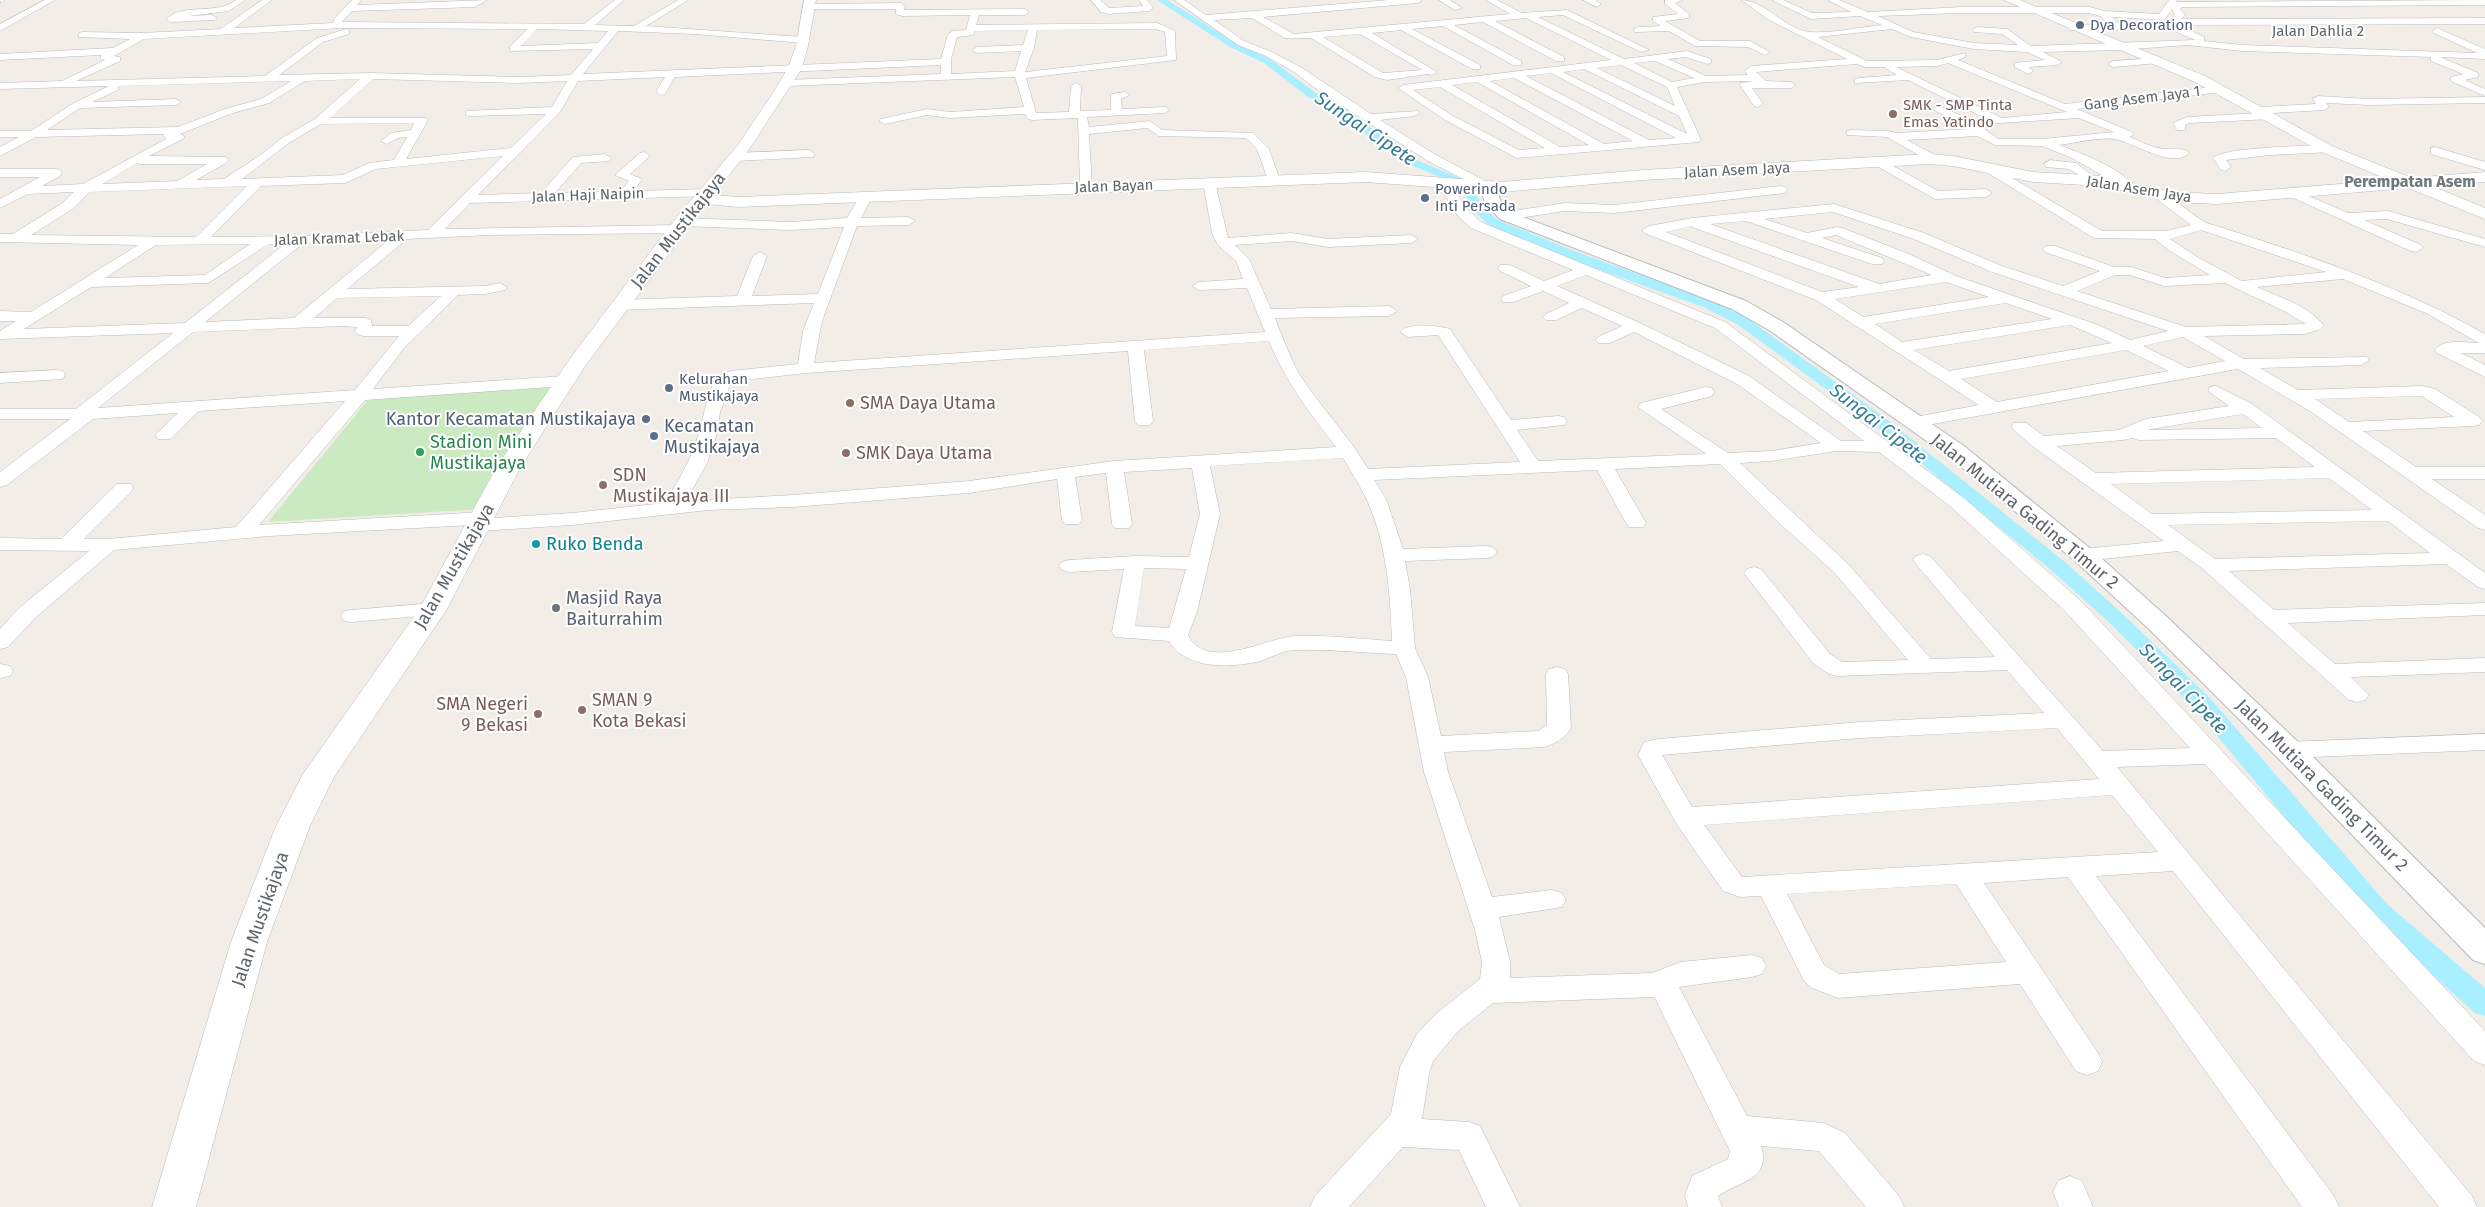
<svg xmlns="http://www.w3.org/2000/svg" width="2485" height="1207" font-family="'Fira Sans',sans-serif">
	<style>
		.green { fill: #cceac2 }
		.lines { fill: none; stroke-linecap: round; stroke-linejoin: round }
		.canal { fill: #aaefff; fill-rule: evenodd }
		.minor-casing { stroke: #b7bbbe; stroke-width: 1 }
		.tertiary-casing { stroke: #b7bbbe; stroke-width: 2 }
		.secondary-casing { stroke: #b5bcbf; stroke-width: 1 }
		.minor { fill: #fff; fill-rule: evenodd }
		.tertiary { fill: #fff; fill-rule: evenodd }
		.secondary { fill: #fff; fill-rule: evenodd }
		.service-dot { fill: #5c6f8a; stroke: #fff; stroke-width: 2 }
		.education-dot { fill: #8d6e63; stroke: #fff; stroke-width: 2 }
		.leisure-dot { fill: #2e9e5b; stroke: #fff; stroke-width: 2 }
		.culture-dot { fill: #0f9aa8; stroke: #fff; stroke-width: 2 }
		.worship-dot { fill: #6b7280; stroke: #fff; stroke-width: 2 }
		.labels { text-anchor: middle; stroke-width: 4; stroke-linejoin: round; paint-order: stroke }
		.far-service-label { font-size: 15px; fill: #4e5e75; stroke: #fff; text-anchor: start }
		.far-street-label { font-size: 15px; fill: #5e6568; stroke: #fff }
		.far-education-label { font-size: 15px; fill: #785e54; stroke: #fff; text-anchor: start }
		.far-neighbourhood-label { font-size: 16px; font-weight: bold; fill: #6f787b; stroke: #fff }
		.street-label { font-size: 18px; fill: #5e6568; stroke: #fff }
		.education-label { font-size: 18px; fill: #785e54; stroke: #fff; text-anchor: start }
		.service-label { font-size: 18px; fill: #4e5e75; stroke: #fff; text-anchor: end }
		.leisure-label { font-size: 18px; fill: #27864d; stroke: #fff; text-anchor: start }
		.culture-label { font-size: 18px; fill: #0d838f; stroke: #fff; text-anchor: start }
		.worship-label { font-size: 18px; fill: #5b616d; stroke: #fff; text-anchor: start }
		.water-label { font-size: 19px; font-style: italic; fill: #337b95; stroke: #fff }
	</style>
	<rect width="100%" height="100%" fill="#f2ede7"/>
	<path class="green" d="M555 386 482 509 268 522 371 396Z"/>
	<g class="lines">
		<path class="canal" d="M1157 0H1167L1236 43 1270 59 1316 93 1336 102 1414 159 1467 181 1484 207 1498 220 1574 251 1713 301 1747 318 1884 417 2065 562 2126 617 2209 697 2387 904 2485 988V1016L2475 1013 2369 918 2193 707 2112 625 2051 570 1872 423 1737 324 1703 307 1564 257 1490 226 1475 212 1459 185 1406 163 1328 106 1308 97 1264 63 1230 47Z"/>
		<g class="minor-casing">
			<path id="minor" d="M0 0H5L1 3Z
				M45 0H55L0 31V24Z
				M236 0H245L229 11 188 16 212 15 217 18 215 20 171 22 166 19C185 2 216 16 236 0Z
				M262 0H272L234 28 333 23 334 19 352 0H361L357 5 487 0 475 7 352 11 342 22 584 24 615 0H624L595 25 634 26 678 0H688L646 26 803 37 808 40 803 43 695 34 618 31 583 74 941 59 948 34 953 31 966 30 970 15 902 16 896 14V9H806V5L809 4 901 3 905 6 904 10 1025 9 1029 12 1025 15H979L976 25 1157 23 1175 31 1176 60 1026 78 1036 113 1069 112 1071 86 1076 83 1081 86 1080 111 1111 110V94L1125 92 1130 95 1121 99 1122 109 1165 107 1170 110 1165 113 1087 117 1089 127 1150 121 1162 130 1253 133 1269 149 1280 180 1274 184 1268 180 1257 149 1246 138 1159 136 1147 128 1089 134 1092 187 1086 191 1080 187 1078 118 1032 120 1028 119 1025 114 949 118 927 115 885 124 879 121 881 119 927 109 950 112 1024 107 1015 77 786 86 781 83 786 80 941 74V65L675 77 665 94 661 95 656 92 665 77 578 81 560 112 478 195 541 193 573 157 605 154 611 158 609 161 581 163 555 193 621 191 629 181 615 175 640 153 644 152 650 156 630 174 642 179 634 191 707 189 713 193 711 196 470 203 445 229 678 225 675 222 682 218 791 222 847 218 861 194H871L872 197 861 218 908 217 915 221 908 225 857 226 822 321 814 363 1265 332 1247 288 1199 290 1192 286 1199 282 1243 279 1236 261 1218 245 1212 233 1203 182 1209 178 1215 182 1228 238 1292 233 1328 239 1411 235 1418 239 1411 243 1328 247 1292 241 1235 245 1249 259 1271 309 1389 306 1397 311 1389 316 1275 318C1282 336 1289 355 1298 372 1319 406 1348 434 1368 469L1520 462 1438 335 1408 337 1400 332C1408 322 1438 326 1450 329L1511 420 1558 416 1564 417 1567 421 1564 425 1517 430 1538 461 1706 454 1638 407 1641 403 1706 387 1712 388 1714 392 1712 396 1661 409 1728 453 1771 451 1821 443 1737 384 1634 332 1610 343H1598L1596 340 1598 337 1622 326 1582 308 1556 320H1546L1543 317 1546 314 1569 303 1543 291 1513 302H1503L1501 299 1503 296 1531 286 1500 271 1498 268 1500 265H1510L1544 281 1573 270 1471 228 1458 216 1437 183 1439 180H1447L1468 210 1481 222 1725 322 1964 498 2081 601 2485 1031V1065L2474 1061 2205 764 2117 767 2472 1196 2477 1207H2439L2173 871 2096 876 2334 1196 2339 1207H2302L2068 877 1984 883 2098 1053 2102 1062 2098 1071 2087 1075 2076 1071 2020 984 1838 998 1812 988 1804 981 1761 896 1740 897 1723 891 1676 823 1638 755 1644 742 1659 739 1860 722 2044 713 2007 670 1837 676 1829 674 1814 664 1747 577 1744 573 1747 569 1754 567 1761 569 1830 654 1842 662 1908 660 1834 572 1777 521 1720 464 1615 469 1646 523 1643 527H1629L1626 523 1597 470 1374 480 1386 499 1403 549 1487 546 1494 548 1497 552 1494 556 1487 558 1405 561 1410 589 1415 648 1428 677 1441 736 1538 731 1547 725 1546 674 1549 669 1557 667 1565 669 1568 674 1571 728C1565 738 1555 744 1544 747L1444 752 1448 772 1492 897 1552 890 1562 893 1566 900 1562 907 1499 917 1510 962V978L1652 973 1681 962 1752 955 1762 958 1766 966 1762 974 1752 977 1679 987 1747 1116 1824 1123 1845 1133 1899 1196 1904 1207H1866L1819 1151 1761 1146C1772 1180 1737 1182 1718 1196L1722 1207H1688L1685 1195 1692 1176 1728 1159 1730 1151 1655 998 1653 997 1493 1003 1458 1031 1433 1061 1429 1074 1422 1119 1469 1122 1480 1126 1520 1207H1486L1459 1150 1403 1147 1349 1207H1310L1315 1196 1391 1114 1400 1067 1417 1034 1437 1013 1480 979 1482 962 1475 930 1424 772 1406 677 1396 654C1363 653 1329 649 1296 650 1284 650 1272 657 1260 661 1232 668 1185 670 1169 641L1115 637 1112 632 1124 569 1069 572 1062 570 1059 566 1062 562 1069 560 1135 556 1189 557 1200 514 1192 468 1124 472 1132 524 1129 528H1115L1112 524 1106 473 1075 477 1082 520 1079 524H1065L1062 520 1057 479 969 493 793 507 709 510 572 525 480 531 473 529 471 525 269 536 114 550 35 618 8 647 0 649V629L19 608 89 551 0 550V538L61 539 117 484H131L133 488 131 492 84 539H108L236 527 345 401 199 411 170 439H158L155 435 178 413 93 419 7 485 0 487V472L70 419H0V409H76L173 333 0 339V331L16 321H0V311L31 312 138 245 0 242V234H13L61 204 74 192 28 194 0 208V199L40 177H0V169H56L60 170 62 173 60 176 42 186 83 184 166 139 163 134 36 137 0 156V147L19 137H0V131H31L72 104 109 86 0 89V83L62 81 105 60 101 59V55L0 60V54L113 48 130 39 79 37V33L82 32 142 33 221 29ZM342 28 527 29 510 47V51L593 49 571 75 520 77 370 73 279 75 323 42 349 34V30L346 29 317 38 265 76 76 81 120 61V57L114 56 144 39ZM537 29 608 31 598 43 521 46ZM1156 29 1165 32 1167 56 1025 72 1034 48 1037 30ZM1028 30 1023 45 977 47 972 50 977 53 1021 51 1015 71 951 74V59L957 37 973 35 975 31ZM360 79 315 119 282 138 262 154 224 179 196 180 226 163 228 160 226 157 149 156 183 139 185 137 180 134 233 113 269 103 305 81ZM373 79 520 83 567 81 552 107 466 111V115L470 116 546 114 511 148 406 159 428 120 426 118H330ZM291 81 261 99 225 109 178 127 47 130 80 108 176 105 181 102 176 99 92 102 118 90V86ZM414 123 411 130 391 133 381 141 387 144 398 138 407 137 394 160 369 163 343 175 242 179 290 142 321 124ZM503 156 428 230 304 236 211 237 261 186 345 183 376 169ZM137 163 140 164H207L177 181 102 184ZM247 186 196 237 31 235 71 210 90 192ZM682 226 791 230 844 227 818 294 752 296 767 256 760 252 753 256 737 296 618 300 610 305 618 310 814 303 803 331 798 364 731 371 718 376C705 396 705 415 698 436 691 460 678 481 665 503L572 513 493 518 490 514 483 512 259 525 365 400 565 386 571 385 573 381 571 377 565 376 373 389 404 348 458 295 485 294 505 290 507 287 500 283 485 286 347 289 407 239 488 235 678 233 685 229ZM389 240 294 318 205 322 302 244ZM250 244 205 275 105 278 156 245ZM269 244H285L185 323 24 329 91 287 208 283ZM1586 275 1715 328 1864 441H1841L1749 376 1640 323 1557 286ZM441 296 408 326H372L371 320 366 318H314L337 298ZM342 326 357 327 355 331 357 334 363 336H399L355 390 98 408 193 332ZM1269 341C1286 382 1309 412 1336 447L1114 461 969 481 793 495 686 501 707 463 717 434 720 412 731 383 735 381 806 373 1128 351 1135 421 1138 425H1150L1153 421 1144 350ZM1837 451 1879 452 1950 506 2065 611 2190 748 2103 751 1930 556 1923 554 1916 556 1913 560 1916 564 1995 657 1931 659 1848 564 1740 463 1771 461ZM1343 458C1351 471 1359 484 1366 498 1387 543 1390 592 1392 641 1361 639 1328 635 1296 636 1268 637 1207 673 1188 635L1197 612 1220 514 1210 466ZM1144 568 1186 569 1169 628 1135 626ZM2057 728 2099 779 1692 807 1662 755 1860 738ZM2112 795 2158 852 1742 877 1704 825ZM1956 884 2006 962 1839 974 1824 965 1787 894Z
				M1091 0H1100L1109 8 1143 6 1139 0H1147L1153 8 1149 11 1109 14 1101 12Z
				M1174 0H1184L1206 15 1389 0H1422L1418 3 1263 17 1294 34 1510 14 1486 0H1497L1522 13 1567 10 1649 50 1641 52 1563 15 1538 17 1624 59 1687 51 1711 59V63L1707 64 1686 57 1668 59 1706 76 1748 75 1745 71 1751 66 1847 59 1769 20 1741 0C1764 0 1787 30 1809 32 1829 34 1861 27 1882 25L1860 16 1811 19 1772 0H1783L1812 13 1851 12 1828 0H1839L1868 12 1962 7H2090L2104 11 2159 14 2169 0H2177L2176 2 2485 0V5L2182 7 2180 9 2185 15 2181 19 2485 18V24L2179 25 2204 37V41L2242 45 2477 53 2434 33 2432 31 2437 28 2485 49V59L2440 57 2478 73V77L2465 80 2485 89V96L2451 81V77L2463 74 2431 61V57L2242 51 2188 45 2119 50 2043 52 2062 62 2057 65 2029 67 2033 71 2028 74 2015 67V63L2045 60 2027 52 1974 49 1911 37 1892 29 1818 37 1867 61 1937 60 1965 53V57L1958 60 2065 104 2221 86 2226 89 2221 92 2077 109 2132 132 2134 134 2130 137C2141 142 2153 148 2165 149 2173 150 2183 147 2189 153 2173 170 2131 141 2114 139 2099 137 2075 143 2059 145 2081 153 2119 167 2134 186L2128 190 2072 158 2042 146 1995 145 1977 136 1907 140 1937 156 1939 159 1937 162 1933 163 1887 137 1847 135V131L1851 130 1889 131 1896 133 1970 129 1934 110 1933 108 1938 105 1975 122 1998 139H2043L2114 132 2079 118 1984 124 1982 122 1987 119 1908 80 1855 83V79L1859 78 1897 75 1884 67H1865L1857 64 1756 72 1766 81 1791 82 1796 85 1791 88H1752L1763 104 1758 107 1754 106 1740 85 1741 83 1754 81 1705 82 1677 87 1701 140 1699 142 1517 158 1445 120 1398 88 1403 85 1611 60 1526 18 1495 21 1564 57V61H1556L1483 22 1454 25 1521 61V65H1513L1443 26 1412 29 1480 65V69H1472L1401 30 1372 33 1437 72 1432 75 1428 74 1387 80 1375 77 1311 38H1285L1252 18 1214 20 1244 41 1272 52 1302 68 1371 114 1418 111 1420 113 1414 116 1380 120 1436 155 1493 185 1495 188 1489 192 1428 161 1322 93 1294 72 1266 56 1238 45ZM2172 9 2175 15 2168 22 2172 30 2195 40 2031 46 2007 29 1977 27 1972 30 1974 32 2002 34 2018 45 1974 43 1913 32 1878 16 1962 13H2089L2100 16 2109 24 2074 25 2069 28 2071 30H2117L2122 27 2112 17 2162 20 2165 19ZM1360 34 1422 70 1383 73 1323 37ZM1655 61 1694 78 1672 82 1634 63ZM1948 63 2067 112 2002 118 1896 67 1938 66ZM1621 65 1667 87 1675 106 1597 68ZM1584 69 1679 116 1687 134 1563 72ZM1551 73 1676 138 1649 140 1526 76ZM1514 78 1633 141 1604 144 1490 81ZM1477 82 1589 145 1560 147 1452 85ZM1440 87 1545 148 1519 150 1453 116 1413 90Z
				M1439 0H1450L1462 8 1455 10Z
				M1583 0H1595L1601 4 1597 7Z
				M1665 0H1683L1675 3 1689 14V18L1665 21 1700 41H1750L1770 52 1765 55 1748 47 1695 46 1669 31 1635 32 1633 30 1638 27 1661 26 1653 21V17L1678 14 1665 4Z
				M2155 58 2159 59V63L2113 67 2108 64 2113 61Z
				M2318 96 2369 99 2485 97V103L2369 105 2326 103 2329 107 2324 110 2272 113 2278 116 2272 119 2189 123 2185 125V130H2177L2173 123 2187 117 2260 113 2255 110 2260 107 2316 104 2313 99Z
				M2327 145 2331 146V152L2270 155 2226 160 2231 167 2225 171 2221 170 2213 158C2223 147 2308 146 2327 145Z
				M2435 147 2485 162V170L2431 154V148Z
				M809 150 815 154 813 157 736 161 730 157 736 153Z
				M1877 157 1938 191 1986 189 1992 193 1986 197 1935 199 1873 164 1871 161Z
				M2050 160 2076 163 2090 174 2084 178 2069 169 2046 167 2044 164Z
				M1992 166 2102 231H2166L2191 225 2150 194 2151 191C2167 187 2193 219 2210 224 2305 254 2398 285 2485 334V353H2461L2485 365V377L2437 353 2435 350C2443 338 2466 343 2479 343L2426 313 2343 279 2257 287C2279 297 2310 306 2324 326L2321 329 2304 334 2204 336 2244 359 2367 357 2369 360 2361 365 2260 368 2298 390 2423 386 2435 389 2479 417 2482 421 2479 425 2473 426 2363 431 2416 467H2485V479H2432L2485 515V530L2478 528 2310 411 2238 369 1916 427 1910 426 1907 422 1910 418 1979 405 1816 300 1644 233 1642 230 1649 226 1692 218 1834 204 1924 233 2002 266 2063 286 2100 271 2045 252 2043 249 2045 246H2055L2114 267H2131L2165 278 2210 275 2170 251 2155 239 2094 238 1988 173 1986 170 1988 167ZM1833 212 1914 239 1992 272 2168 331 2130 340 2098 325 1956 276 1909 254 1842 228 1837 227 1807 233 1764 219ZM1746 221 1872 264H1882L1884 261 1882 258 1822 238 1836 235 1932 275 1879 284 1710 224ZM1692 226V227L1859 287 1822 292 1666 232ZM2201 230 2326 272 2242 281 2197 257 2170 239ZM2115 275H2130L2164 286 2225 283 2284 311 2306 324 2186 327 2077 291ZM1946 282 1989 297 1863 317 1835 299ZM2006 303 2052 319 1902 342 1875 324ZM2070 325 2112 343 1949 371 1914 350ZM2183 337 2225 361 2188 368 2143 346ZM2126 350 2169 371 1997 402 1961 379ZM2422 396 2454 417 2349 422 2315 399Z
				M1781 186 1785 187 1787 190 1785 193 1615 213 1565 211 1506 220 1499 216 1506 212 1565 203 1615 205Z
				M2293 189 2348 213 2388 211 2485 239V247L2387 219 2364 220 2421 245 2423 248 2416 252 2411 251 2289 196 2287 193 2289 190Z
				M57 370 63 371 65 375 63 379 0 383V373Z
				M2216 386 2252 404 2485 573V589L2478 587 2446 564 2229 571 2274 610 2485 603V615L2288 623 2335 664 2485 658V672L2351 677 2369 695 2365 700 2357 702 2349 700 2203 569 2178 551 2083 561 2076 559 2073 555 2076 551 2083 549 2164 541 2032 446 2011 427 2014 423H2026L2044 436 2119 430 2146 419 2229 406 2208 391 2210 387ZM2243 414 2262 428 2148 430 2151 429ZM2132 438 2139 440 2276 438 2315 467 2096 473 2057 446 2123 440ZM2329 478 2372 510 2152 514 2111 484ZM2388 521 2430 553 2215 559 2168 525Z
				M433 603 441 604 444 609 441 614 352 622 344 621 341 616 344 611 352 610Z
				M0 664 10 666 13 671 10 676 0 678Z
				M2485 734V750L2288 758 2279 756 2276 750 2279 744 2288 742Z
				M2070 1176 2082 1181 2093 1207H2059L2053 1192 2058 1181Z"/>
		</g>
		<g class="tertiary-casing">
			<path id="tertiary" d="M1489 183 1495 185 1501 202 1512 213 1746 301 1783 322 1964 446 2092 550 2167 617 2299 743 2485 928V964L2473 960 2277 757 2149 629 2074 560 1948 456 1769 330 1732 309 1500 219 1485 203 1481 188Z"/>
		</g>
		<g class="secondary-casing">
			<path id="secondary" d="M804 0H816L808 46 802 68 748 151 713 195 739 197 1366 172 1501 182 1643 170 1929 154 1953 156 2033 172 2103 176 2171 192 2217 194 2389 180 2322 152 2195 82 2004 0H2020L2205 76 2332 146 2412 178 2485 172V182L2432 186 2485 208V219L2408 188 2217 204 2171 202 2103 186 2033 182 1953 166 1929 164 1643 180 1501 192 1366 182 739 207 706 204 585 366 520 468 447 609 334 777 310 826 267 942 196 1207H152L231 942 276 826 303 774 420 608 496 468 569 360 676 218 738 145 773 93 788 68 796 46Z"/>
		</g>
		<use href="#minor" class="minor"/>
		<use href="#tertiary" class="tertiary"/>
		<use href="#secondary" class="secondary"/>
	</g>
	<g class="service-dot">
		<circle cx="2080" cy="25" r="5"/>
		<circle cx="1425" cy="198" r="5"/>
		<circle cx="669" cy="388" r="5"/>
		<circle cx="646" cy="419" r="5"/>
		<circle cx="654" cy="436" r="5"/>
	</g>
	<g class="education-dot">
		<circle cx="1893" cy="114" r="5"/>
		<circle cx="850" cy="403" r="5"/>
		<circle cx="846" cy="453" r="5"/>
		<circle cx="603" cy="485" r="5"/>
		<circle cx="582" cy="710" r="5"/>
		<circle cx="538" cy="714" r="5"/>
	</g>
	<circle class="leisure-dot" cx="420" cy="452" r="5"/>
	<circle class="culture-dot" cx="536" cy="544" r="5"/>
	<circle class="worship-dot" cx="556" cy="608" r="5"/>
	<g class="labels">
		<g class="far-service-label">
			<text x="2090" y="30">Dya Decoration</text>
			<text x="1435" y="194">Powerindo<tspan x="1435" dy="17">Inti Persada</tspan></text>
			<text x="679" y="384">Kelurahan<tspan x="679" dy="17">Mustikajaya</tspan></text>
		</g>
		<g class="far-street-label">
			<text x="2318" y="36">Jalan Dahlia 2</text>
			<text transform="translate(2142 98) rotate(-7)" y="5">Gang Asem Jaya 1</text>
			<text transform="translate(1737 170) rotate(-3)" y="5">Jalan Asem Jaya</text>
			<text transform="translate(1114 186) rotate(-2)" y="5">Jalan Bayan</text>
			<text transform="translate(2139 189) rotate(9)" y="5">Jalan Asem Jaya</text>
			<text transform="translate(588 195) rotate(-2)" y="5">Jalan Haji Naipin</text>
			<text transform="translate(339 238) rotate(-2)" y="5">Jalan Kramat Lebak</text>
		</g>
		<g class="far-education-label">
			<text x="1903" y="110">SMK - SMP Tinta<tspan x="1903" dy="17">Emas Yatindo</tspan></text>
		</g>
		<g class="far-neighbourhood-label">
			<text x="2410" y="187">Perempatan Asem</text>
		</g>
		<g class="street-label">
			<text transform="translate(678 230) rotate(-52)" y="6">Jalan Mustikajaya</text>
			<text transform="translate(2025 511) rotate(39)" y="6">Jalan Mutiara Gading Timur 2</text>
			<text transform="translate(454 566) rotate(-60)" y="6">Jalan Mustikajaya</text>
			<text transform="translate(2322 785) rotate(45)" y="6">Jalan Mutiara Gading Timur 2</text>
			<text transform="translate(260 919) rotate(-71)" y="6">Jalan Mustikajaya</text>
		</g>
		<g class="education-label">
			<text x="860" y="409">SMA Daya Utama</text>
			<text x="856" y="459">SMK Daya Utama</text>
			<text x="613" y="481">SDN<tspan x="613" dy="21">Mustikajaya III</tspan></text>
			<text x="592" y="706">SMAN 9<tspan x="592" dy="21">Kota Bekasi</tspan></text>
			<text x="528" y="710" text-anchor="end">SMA Negeri<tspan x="528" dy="21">9 Bekasi</tspan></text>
		</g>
		<g class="service-label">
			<text x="636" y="425">Kantor Kecamatan Mustikajaya</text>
			<text x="664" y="432" text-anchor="start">Kecamatan<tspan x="664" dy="21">Mustikajaya</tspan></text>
		</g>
		<g class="leisure-label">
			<text x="430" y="448">Stadion Mini<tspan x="430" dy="21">Mustikajaya</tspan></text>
		</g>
		<g class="culture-label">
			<text x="546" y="550">Ruko Benda</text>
		</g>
		<g class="worship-label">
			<text x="566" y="604">Masjid Raya<tspan x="566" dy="21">Baiturrahim</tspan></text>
		</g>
		<g class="water-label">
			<text transform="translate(1366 128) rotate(34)" y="7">Sungai Cipete</text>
			<text transform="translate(1879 423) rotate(38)" y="7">Sungai Cipete</text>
			<text transform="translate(2184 688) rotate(46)" y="7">Sungai Cipete</text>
		</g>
	</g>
</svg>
